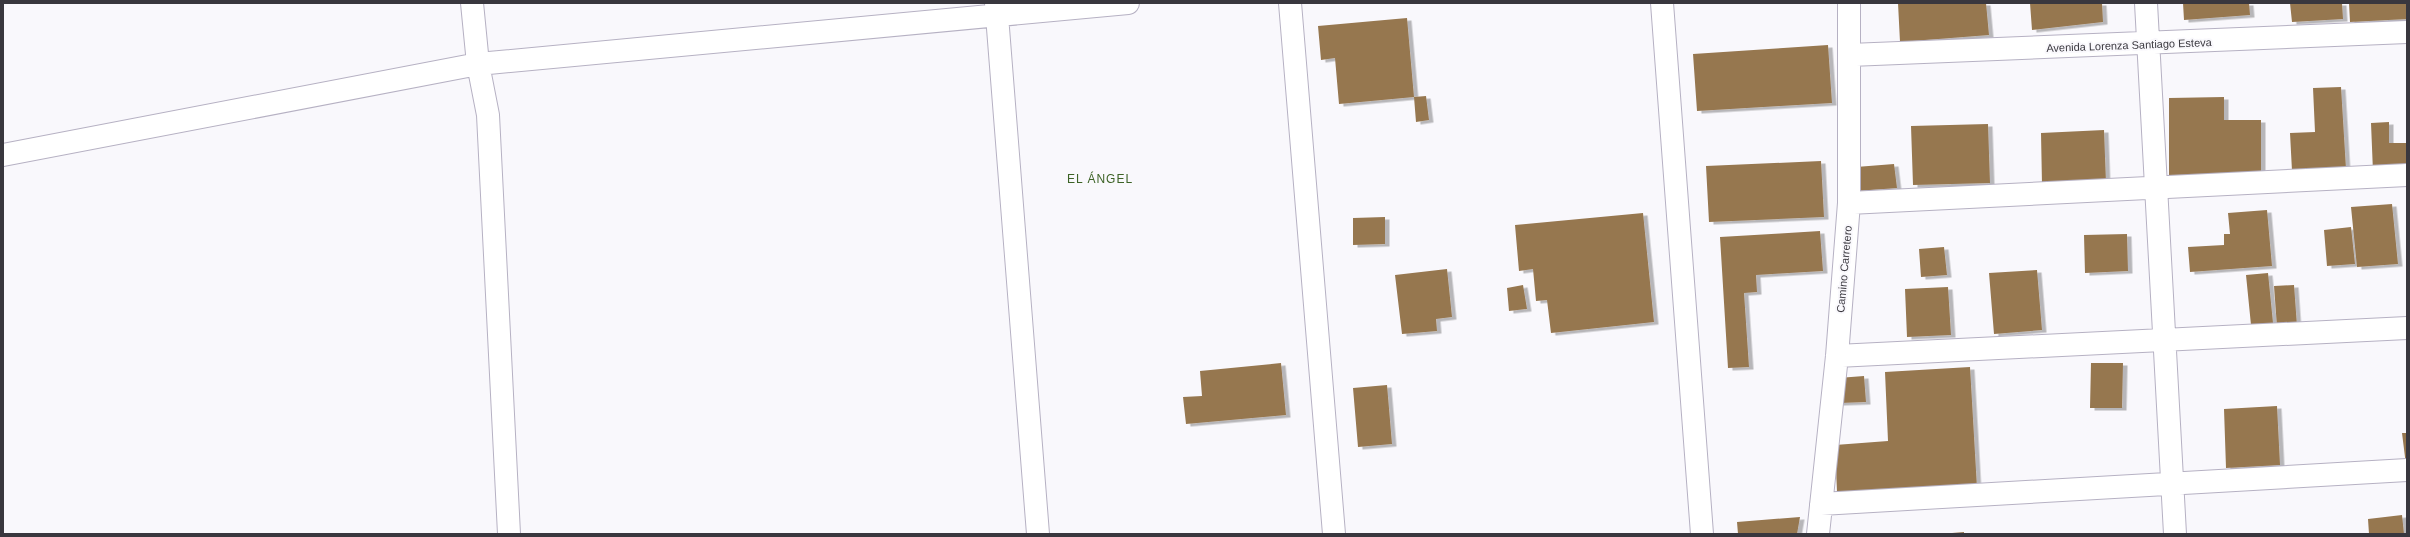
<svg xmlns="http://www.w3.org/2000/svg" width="2410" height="537" font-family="Helvetica,sans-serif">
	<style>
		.building { fill: #967750; filter: url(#shadow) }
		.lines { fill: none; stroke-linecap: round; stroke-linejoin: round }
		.street-casing { stroke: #b6b1c3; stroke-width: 24 }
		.street { stroke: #fff; stroke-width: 22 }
		.labels { text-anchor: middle; stroke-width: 4; stroke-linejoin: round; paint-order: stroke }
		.street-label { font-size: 11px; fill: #39373e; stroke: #f9f8fc }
		.neighbourhood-label { font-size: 12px; letter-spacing: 1px; fill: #3d6326; stroke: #f9f8fc }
	</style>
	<defs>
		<filter id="shadow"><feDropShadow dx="4.5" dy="2.5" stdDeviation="0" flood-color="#0004"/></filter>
	</defs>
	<rect width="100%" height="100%" fill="#f9f8fc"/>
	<path class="building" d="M1898 3H1986L1989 35 1900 42Z
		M2030 3H2102L2103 22 2032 30Z
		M2183 3H2249L2250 15 2184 20Z
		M2290 3H2342L2343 19 2292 22Z
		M2349 3H2407V19L2350 22Z
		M1407 18 1414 97 1339 104 1335 58 1321 60 1318 26Z
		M1828 45 1832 103 1697 111 1693 54Z
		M2341 87 2346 169 2292 171 2290 133 2315 132 2313 88Z
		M1426 96 1429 120 1416 122 1414 97Z
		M2224 97V120H2261V174L2169 175V98Z
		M2389 122V143H2407V171L2373 172 2371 123Z
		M1988 124 1990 183 1913 185 1911 126Z
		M2104 130 2106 183 2042 185 2041 133Z
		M1821 161 1824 217 1709 222 1706 166Z
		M1894 164 1897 188 1857 191 1856 167Z
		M2392 204 2398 264 2357 267 2351 207Z
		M2267 210 2272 266 2190 272 2188 247 2224 245V234H2230L2228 213Z
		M1643 213 1654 322 1551 333 1547 300 1536 301 1533 269 1519 271 1515 225Z
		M1385 217V244L1353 245V218Z
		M2351 227 2355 264 2327 266 2324 230Z
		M1820 231 1823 271 1756 275 1757 292 1744 293 1749 367 1728 368 1720 237Z
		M2127 234 2128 271 2085 273 2084 235Z
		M1944 247 1947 275 1921 277 1919 249Z
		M1447 269 1452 317 1436 319 1437 331 1402 334 1395 275Z
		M2037 270 2042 330 1994 334 1989 273Z
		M2268 273 2273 323 2251 325 2246 275Z
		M1523 285 1527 309 1509 311 1507 288Z
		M2294 285 2297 326 2277 327 2274 286Z
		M1948 287 1951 335 1907 337 1905 289Z
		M1281 363 1286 415 1186 424 1183 397 1202 396 1200 371Z
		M2091 363H2123L2122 408H2090Z
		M1970 367 1977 488 1837 492 1835 445 1888 441 1885 372Z
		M1864 376 1866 402 1839 403 1838 378Z
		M1387 385 1392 444 1358 447 1353 388Z
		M2277 406 2280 465 2226 468 2224 409Z
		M2402 433H2407V465H2406Z
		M2402 515 2404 534H2369L2368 519Z
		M1800 517 1797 534H1738L1737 522Z
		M1964 532V534H1952V533Z"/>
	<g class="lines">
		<g class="street-casing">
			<path id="street" d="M472 3 478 64 488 115 509 534
				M996 3 1038 534
				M1290 3 1334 534
				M1662 3 1702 534
				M2146 3 2175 534
				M1850 55 2407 32
				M3 155 478 64 1128 3
				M1849 203 2407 175
				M1837 356 2407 328
				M1821 504 2407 470
				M1818 534 1837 356 1849 203V3"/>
		</g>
		<use href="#street" class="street"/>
	</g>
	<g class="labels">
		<g class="street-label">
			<text transform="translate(2129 45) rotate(-2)" y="4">Avenida Lorenza Santiago Esteva</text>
			<text transform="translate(1844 269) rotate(-85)" y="4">Camino Carretero</text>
		</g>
		<g class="neighbourhood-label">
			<text x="1100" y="183">EL ÁNGEL</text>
		</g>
	</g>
	<rect width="2410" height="537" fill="none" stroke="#39373e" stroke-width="8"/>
</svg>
